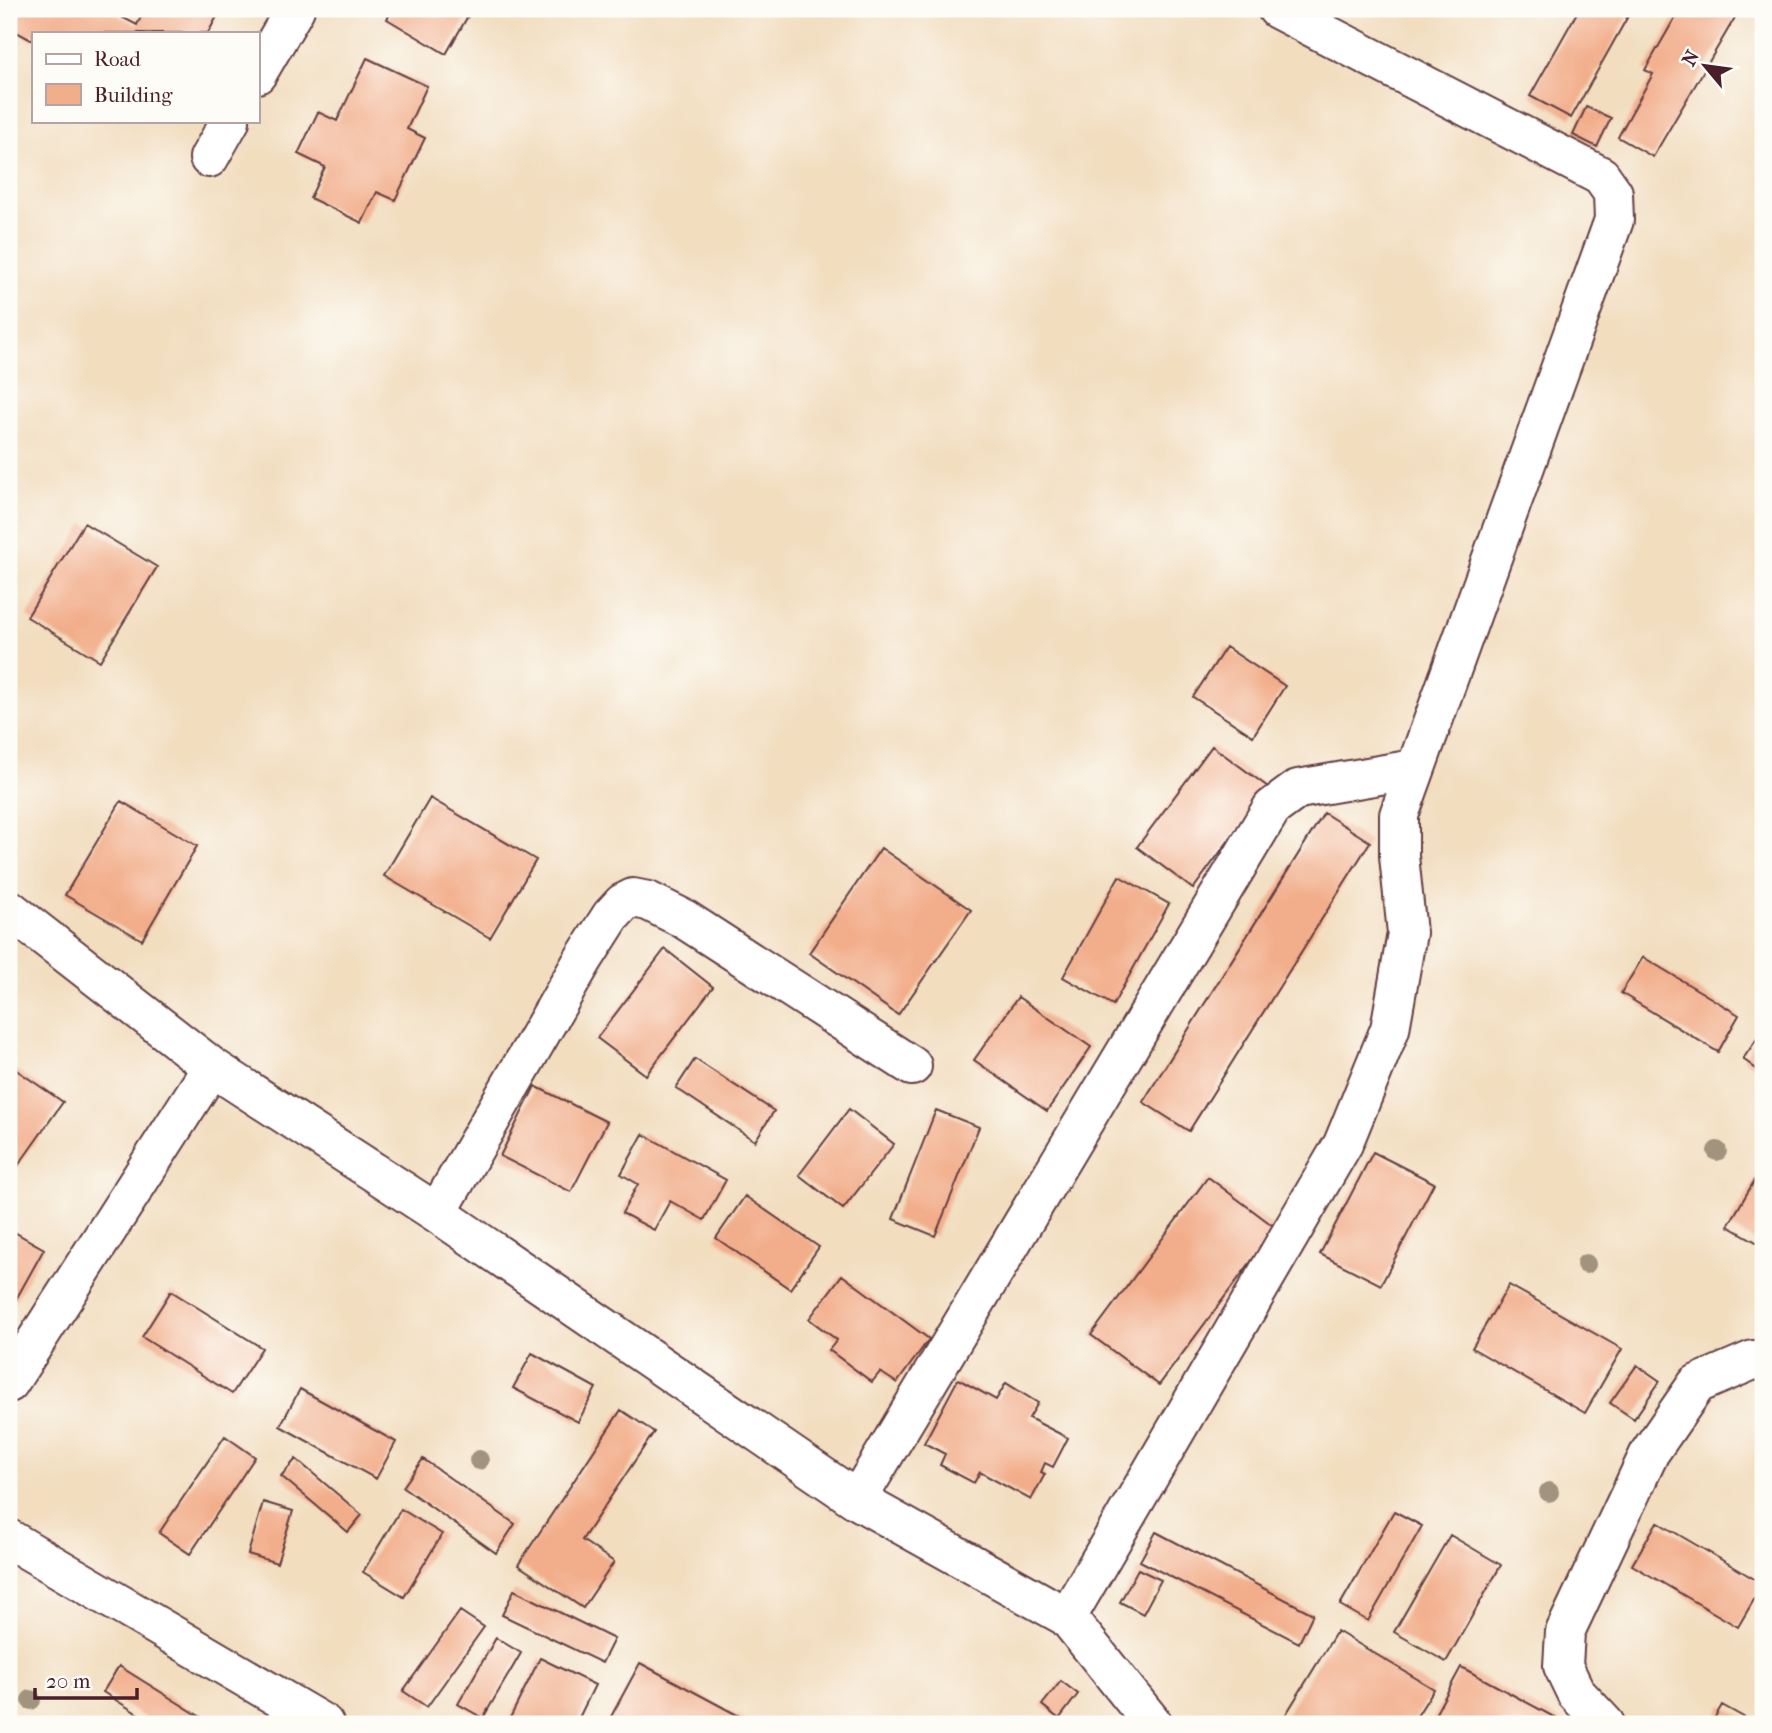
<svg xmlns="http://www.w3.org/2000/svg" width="1772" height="1733" font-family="'IM FELL French Canon',serif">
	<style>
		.building { fill: #f2ae8b }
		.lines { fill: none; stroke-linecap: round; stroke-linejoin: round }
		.minor-casing { stroke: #633c41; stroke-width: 42 }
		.minor { stroke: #fff; stroke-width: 38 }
		.tree { fill: #a1937e }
	</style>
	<rect width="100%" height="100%" fill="#fdfcf7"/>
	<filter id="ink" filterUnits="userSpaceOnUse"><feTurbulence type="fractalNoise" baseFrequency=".0143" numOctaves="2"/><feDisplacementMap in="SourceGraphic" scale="14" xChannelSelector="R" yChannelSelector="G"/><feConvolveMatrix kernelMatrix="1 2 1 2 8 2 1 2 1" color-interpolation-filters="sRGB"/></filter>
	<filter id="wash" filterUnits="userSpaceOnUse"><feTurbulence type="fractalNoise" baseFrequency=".00686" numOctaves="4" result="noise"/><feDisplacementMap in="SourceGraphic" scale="28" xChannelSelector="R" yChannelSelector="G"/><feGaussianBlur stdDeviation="1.57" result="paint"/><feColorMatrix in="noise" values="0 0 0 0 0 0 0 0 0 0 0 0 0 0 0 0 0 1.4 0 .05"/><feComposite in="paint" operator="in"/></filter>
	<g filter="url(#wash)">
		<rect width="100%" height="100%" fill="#f2ddbf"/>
		<g id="blocks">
			<path class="building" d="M9 9H106L137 25 145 9H221L208 33H33V41L9 28Z
				M393 9H472L446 54 387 19Z
				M1579 9H1632L1571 118 1530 96Z
				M1680 9H1740L1653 157 1618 137 1653 74 1645 70Z
				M367 58 427 86 407 129 425 138 395 200 377 192 362 223 310 198 325 167 298 154 318 112 337 121Z
				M1586 107 1611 118 1597 147 1573 135Z
				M84 523 157 567 100 661 27 617Z
				M1226 647 1285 686 1253 736 1193 697Z
				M1212 746 1268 787 1193 889 1137 847Z
				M430 798 536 860 490 938 384 876Z
				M121 801 197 846 142 940 65 895Z
				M1324 813 1370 842 1189 1131 1143 1102Z
				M881 848 971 910 898 1015 809 953Z
				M1119 876 1169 904 1113 1005 1063 977Z
				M665 949 713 987 646 1075 597 1038Z
				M1643 957 1739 1015 1718 1052 1621 993Z
				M1018 997 1091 1047 1047 1111 974 1060Z
				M1763 1030V1074L1743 1059Z
				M695 1059 774 1111 755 1141 676 1088Z
				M9 1065 63 1102 15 1170 9 1166Z
				M535 1086 607 1122 571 1192 500 1156Z
				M849 1109 894 1144 843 1209 799 1175Z
				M936 1110 979 1127 935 1236 893 1219Z
				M643 1134 726 1180 704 1220 670 1201 654 1230 622 1213 638 1184 621 1174Z
				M1373 1152 1434 1183 1381 1285 1320 1254Z
				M1763 1166V1238L1760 1244 1728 1226Z
				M1208 1177 1276 1228 1159 1385 1091 1335Z
				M745 1196 819 1247 790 1289 716 1238Z
				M9 1229 44 1249 9 1312Z
				M842 1275 929 1339 897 1383 880 1372 872 1382 829 1350 837 1340 809 1319Z
				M1509 1285 1622 1349 1585 1413 1472 1348Z
				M171 1291 262 1348 232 1394 142 1337Z
				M532 1353 596 1388 578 1422 513 1388Z
				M1637 1365 1660 1381 1634 1419 1610 1403Z
				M958 1379 996 1400 1006 1383 1038 1403 1029 1418 1068 1438 1053 1467 1045 1463 1041 1472 1045 1474 1031 1500 980 1472 974 1483 940 1465 945 1454 924 1443Z
				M300 1389 396 1442 376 1479 280 1426Z
				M621 1410 654 1432 582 1540 614 1562 583 1608 518 1565Z
				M225 1436 255 1457 190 1554 159 1533Z
				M296 1459 362 1515 348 1532 281 1476Z
				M423 1459 515 1524 496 1553 403 1487Z
				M263 1502 293 1511 277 1563 248 1554Z
				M401 1509 442 1534 404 1597 363 1572Z
				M1394 1511 1422 1526 1368 1621 1340 1605Z
				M1657 1522 1763 1584 1738 1627 1632 1565Z
				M1156 1532 1313 1614 1299 1643 1140 1561Z
				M1450 1535 1501 1565 1446 1662 1394 1632Z
				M1138 1569 1161 1580 1143 1614 1120 1602Z
				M514 1590 614 1639 602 1663 502 1615Z
				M460 1611 484 1627 427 1707 403 1691Z
				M1337 1631 1434 1689 1412 1724H1280Z
				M496 1638 521 1653 483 1718 458 1704Z
				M540 1658 595 1685 576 1724H507Z
				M640 1663 754 1724H607Z
				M119 1666 212 1724H154L103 1692Z
				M1461 1667 1567 1724H1430Z
				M1061 1681 1078 1694 1059 1719 1042 1705Z
				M1722 1705 1756 1724H1711Z"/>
		</g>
	</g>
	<g filter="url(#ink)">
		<use href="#blocks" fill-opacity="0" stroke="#633c41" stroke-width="2"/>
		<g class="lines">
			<g class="minor-casing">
				<path id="minor" d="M257 74 295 9
					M209 158 230 121
					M9 909 212 1067 437 1213 857 1500 1067 1617 1153 1724
					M437 1213 583 960 611 916 623 903 633 898 648 901 684 919 912 1066
					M9 1383 212 1067
					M857 1500 1272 808 1298 789 1414 769
					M9 1539 324 1724
					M1067 1617 1343 1144 1390 1029 1407 933 1399 856V815L1614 220 1613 193 1601 176 1277 9
					M1605 1724 1576 1693 1563 1666 1565 1632 1650 1452 1697 1384 1753 1360 1763 1361"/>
			</g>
			<use href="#minor" class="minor"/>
		</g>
		<g class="tree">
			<circle cx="1717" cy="1151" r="10"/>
			<circle cx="1586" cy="1264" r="10"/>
			<circle cx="479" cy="1460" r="10"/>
			<circle cx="1549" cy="1492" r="10"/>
			<circle cx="31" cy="1700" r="10"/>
		</g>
	</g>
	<rect width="1772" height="1733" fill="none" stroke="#fdfcf7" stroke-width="35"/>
	<rect x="32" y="32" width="228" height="91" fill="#fdfcf7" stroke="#b5a4a5" stroke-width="2"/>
	<rect x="46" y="54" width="35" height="10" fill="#ffffff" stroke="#b5a4a5" stroke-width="2"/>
	<text x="94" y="66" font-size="21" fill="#4a1f2b">Road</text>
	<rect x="46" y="84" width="35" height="21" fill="#f2ae8b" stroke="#b5a4a5" stroke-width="2"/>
	<text x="94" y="102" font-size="21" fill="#4a1f2b">Building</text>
	<g transform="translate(1705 66) rotate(299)" stroke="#fdfcf7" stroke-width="5" paint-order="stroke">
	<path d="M0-5L12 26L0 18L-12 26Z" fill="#4a1f2b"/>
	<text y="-10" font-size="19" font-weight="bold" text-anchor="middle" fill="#4a1f2b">N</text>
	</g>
	<path d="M35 1688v10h102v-10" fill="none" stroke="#4a1f2b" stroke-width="3.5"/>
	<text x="46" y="1688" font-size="21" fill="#4a1f2b" stroke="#fdfcf7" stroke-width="5" paint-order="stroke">20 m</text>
</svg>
